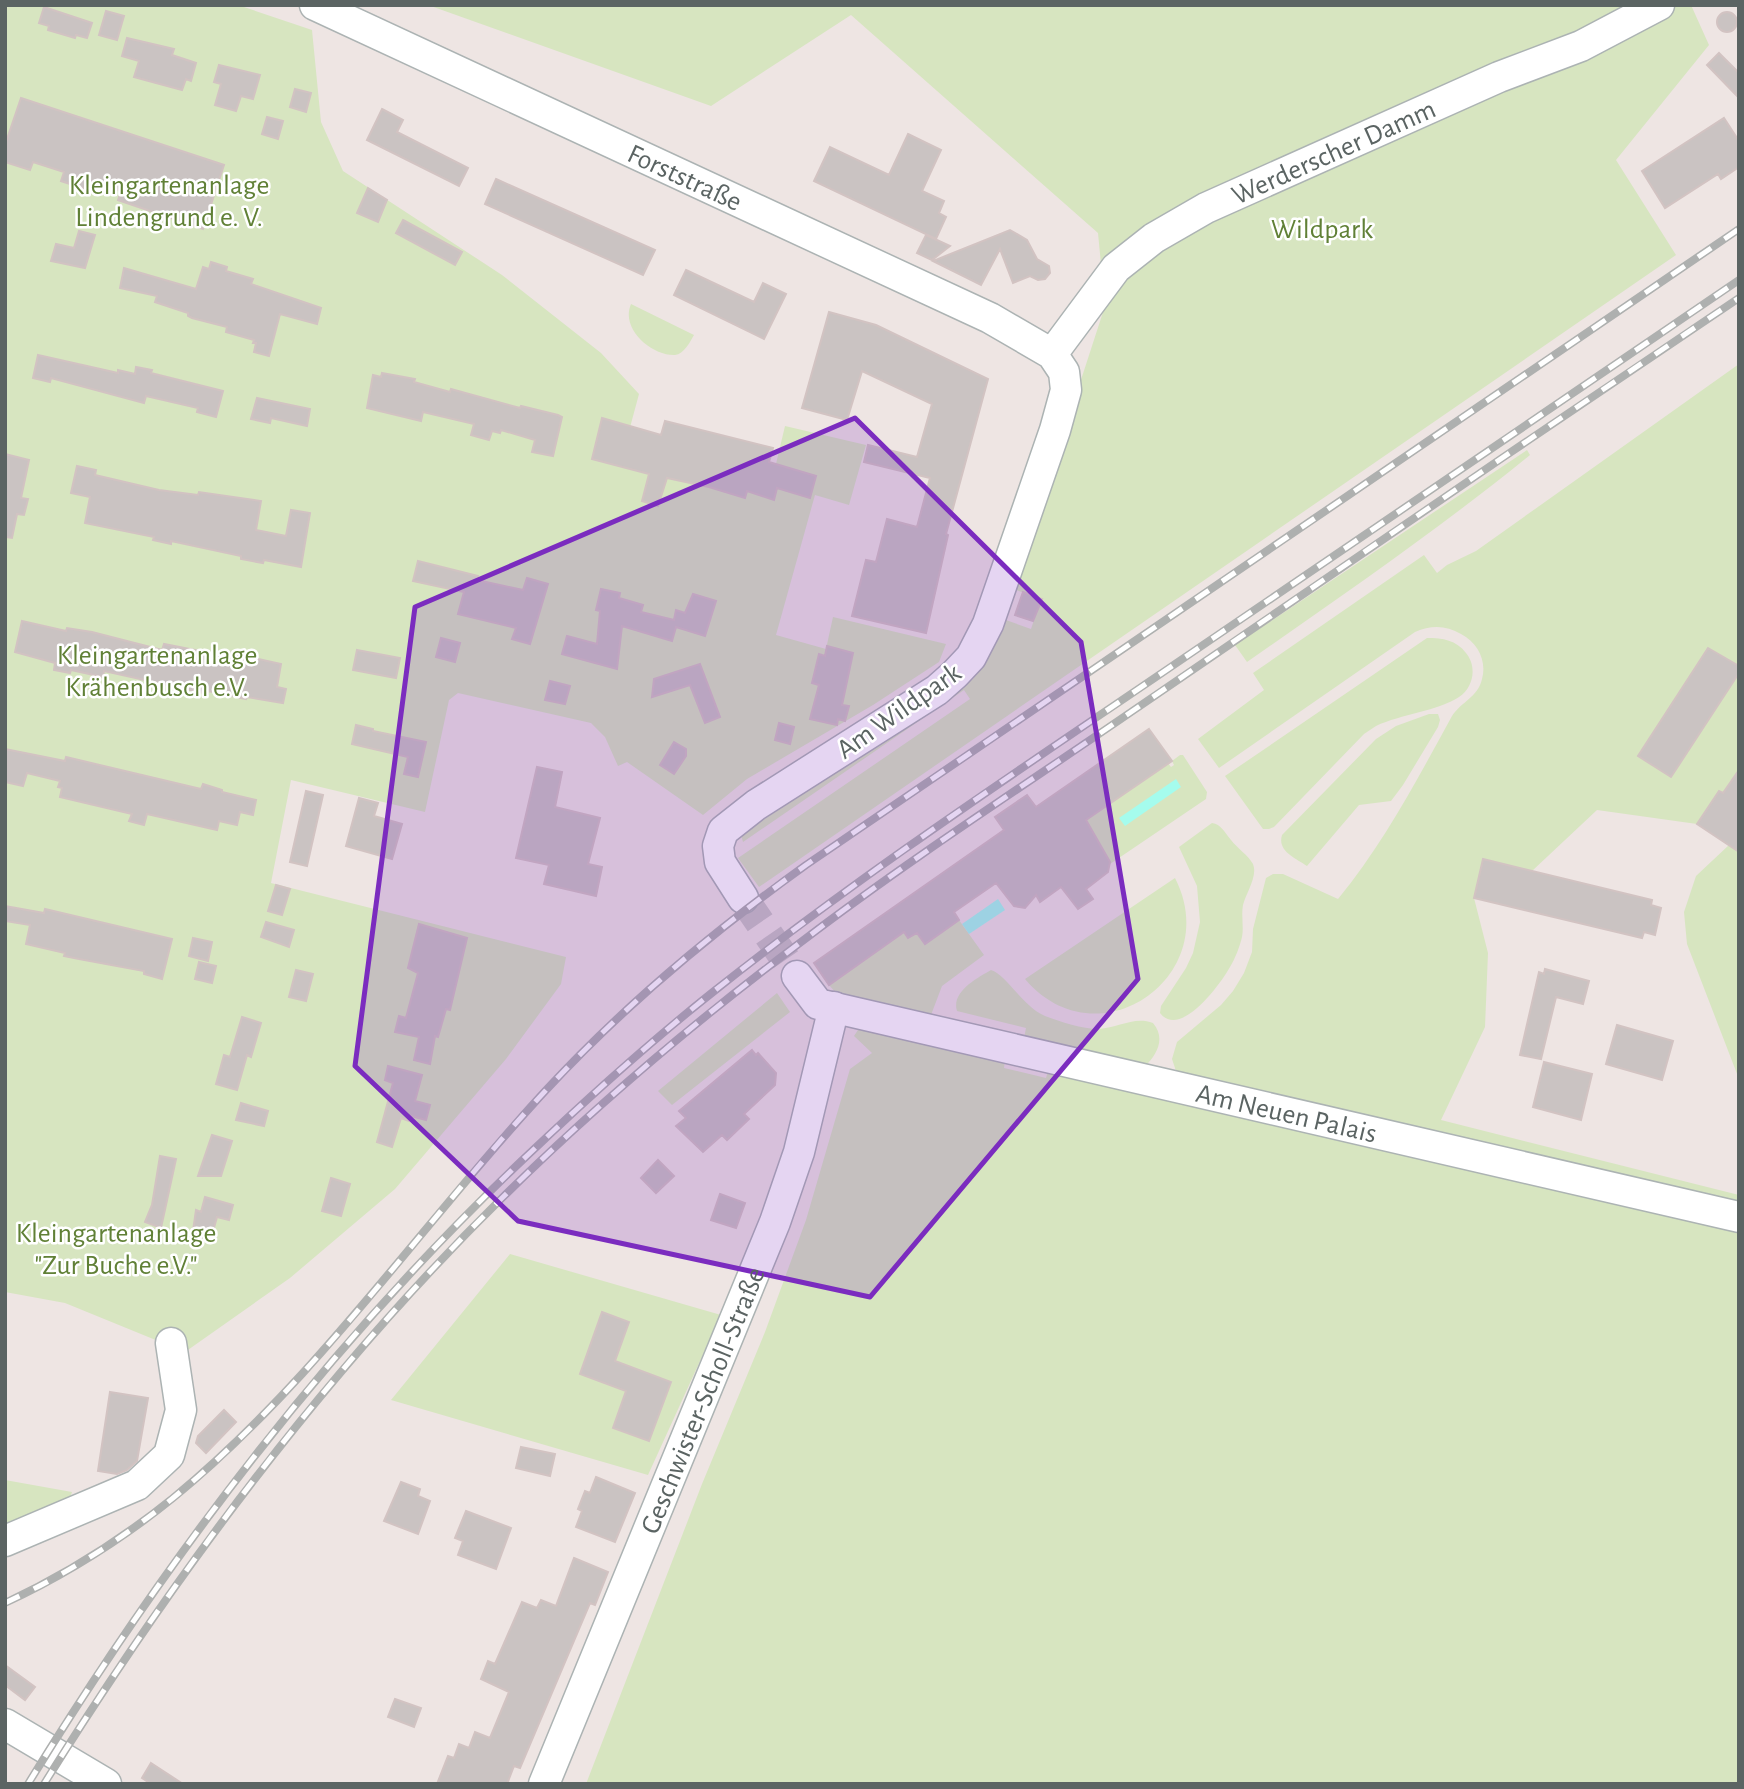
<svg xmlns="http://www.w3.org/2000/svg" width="1744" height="1789" font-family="'Alegreya Sans',sans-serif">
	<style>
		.green { fill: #d7e5c0 }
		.water { fill: #a5fced }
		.building { fill: #cac3c2; stroke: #d2c3c2; stroke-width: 2 }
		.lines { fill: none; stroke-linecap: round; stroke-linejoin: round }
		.minor-tunnel { stroke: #c9c5c3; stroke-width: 30; stroke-dasharray: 30 15; stroke-linecap: butt }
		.minor-casing { stroke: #acb3b3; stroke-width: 33 }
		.minor { stroke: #fff; stroke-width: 30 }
		.rail-casing { stroke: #aeb0af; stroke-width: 8 }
		.rail { stroke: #fff; stroke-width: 5; stroke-dasharray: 16; stroke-linecap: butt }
		.marked { fill: #7b2cbf; fill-opacity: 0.2; stroke: #7b2cbf; stroke-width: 5; stroke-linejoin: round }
		.labels { text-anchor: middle; stroke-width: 5; stroke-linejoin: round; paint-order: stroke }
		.street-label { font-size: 28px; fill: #5b6463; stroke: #fff }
		.park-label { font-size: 28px; fill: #608036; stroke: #fff }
	</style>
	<rect width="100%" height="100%" fill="#eee5e3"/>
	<path class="green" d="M5 5H238L312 30 321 122 343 171 502 275 601 353 639 394 625 446 771 485 785 426 866 445 849 505 815 495 776 635 826 649 833 617 946 644 939 662 873 705 747 779 703 815 627 762 618 766 605 737 591 723 458 693 449 700 425 812 291 780 271 883 566 957 561 984 506 1059 395 1189 290 1278 185 1352 65 1303 5 1292Z
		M428 5H1691L1709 45 1616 160 1676 255 759 887 738 858 970 699 964 690 743 842 741 835 745 831 973 679 994 644 1003 619 1031 629 1041 599 1013 589 1105 306 1098 233 851 15 711 106Z
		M631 304 694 335C690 342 684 354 675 355 652 356 620 329 631 304Z
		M1739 364V770L1723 793 1719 791 1697 824 1597 810 1532 871 1474 898 1488 953 1485 1027 1441 1120 1739 1195V1207L1177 1074 1172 1059 1177 1042 1221 1005 1233 991 1244 973 1252 952 1253 929 1266 878 1273 874H1283L1338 899C1384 843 1418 778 1452 716 1461 702 1478 697 1482 679 1487 661 1478 643 1461 634 1446 625 1431 625 1415 632L1219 768 1198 739 1264 690 1253 673 1424 555 1437 573 1447 565 1476 551Z
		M1527 450 1530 455C1439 529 1343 595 1247 662L1235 645Z
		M1427 638C1443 638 1456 640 1466 653 1477 666 1474 687 1459 697 1438 711 1401 714 1376 726L1364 734 1274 827 1269 829H1263L1225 776Z
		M1429 714H1438L1440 720 1438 727 1403 785 1391 801 1359 805 1307 866C1295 858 1277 851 1282 835L1376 739 1396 726Z
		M1180 755H1183L1207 792 1206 799 1110 864 1086 820 1168 763 1171 767 1174 765 1172 761Z
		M1212 823C1221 824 1225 833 1231 840 1237 848 1248 855 1253 864 1258 876 1246 893 1243 905 1241 916 1244 927 1242 937 1240 946 1235 959 1230 967 1220 985 1180 1039 1160 1013L1161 1006 1186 968 1193 953 1200 922 1197 886 1179 847Z
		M1729 845 1739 852V1079L1687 944 1684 912 1696 876Z
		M1175 878C1225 975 1098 1065 1025 979Z
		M959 920 984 955 942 986 931 1015 836 993 829 985 904 932 917 933 925 944Z
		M991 970C1006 974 1023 1007 1045 1016 1061 1022 1082 1029 1099 1029 1118 1028 1134 1016 1153 1023 1166 1038 1157 1055 1145 1066L1024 1038 1026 1028 957 1011C951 992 977 978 991 970Z
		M777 993 790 1012 672 1105 658 1091Z
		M858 1030H869L1005 1061 1004 1068 1046 1078 1048 1071 1739 1232V1784H586L702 1484 765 1332 806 1220 850 1069 872 1053 854 1036Z
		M510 1254 721 1315 648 1475 391 1400Z
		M5 1480 72 1492 68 1504 5 1529Z"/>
	<path class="water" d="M1176 779 1181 787 1125 826 1119 818Z
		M998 899 1005 910 969 934 962 924Z"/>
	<path class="building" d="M44 7 92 23 87 38 76 35 75 38 48 30 49 26 39 23Z
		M106 11 124 16 117 40 99 35Z
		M1717 22a10 10 0 1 1 20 0a10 10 0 1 1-20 0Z
		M127 38 174 49 172 55 196 63 191 81 186 79 182 90 134 77 139 61 122 56Z
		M1719 53 1739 73V98L1707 65Z
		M219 65 260 75 253 99 241 96 236 111 215 105 221 84 214 82Z
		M295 89 311 93 306 112 290 107Z
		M21 98 224 165 203 229 118 200 121 191 88 180 85 189 61 181 64 172 33 162 30 170 5 162V145Z
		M382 109 403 120 397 132 468 168 459 186 367 140Z
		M267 117 283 121 278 139 262 134Z
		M1724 118 1739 141V167L1721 179 1718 174 1665 208 1642 171Z
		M908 134 941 150 922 191 944 201 939 213 946 217 936 239 814 181 830 147 889 175Z
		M496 179 655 250 643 275 485 204Z
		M368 188 387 200 378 222 357 213Z
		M403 220 462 252 455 265 396 233Z
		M1010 230 1027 240 1037 259 1049 266 1050 273 1045 279 1038 280 1030 276 1013 283 1000 249 981 285 933 261Z
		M79 231 95 235 85 268 51 261 56 244 74 248Z
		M926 235 950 246 932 260 917 253Z
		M211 262 227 267 226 271 253 279 251 284 321 308 317 324 280 314 269 356 254 352 256 343H253L254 340 226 332 227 327 192 318 188 316V313L155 302 157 296 120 288 124 268 196 289 203 267 209 269Z
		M686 270 754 302 763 283 786 294 764 339 674 295Z
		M829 312 876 325 988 379 946 534 948 535 926 633 852 616 866 560 876 562 887 519 917 527 930 478 864 462 868 445 917 457 932 404 862 371 847 420 802 408Z
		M38 355 118 373V370L135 374 136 367 152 370 151 373 223 391 216 417 197 412 198 408 146 396 144 403 51 378 50 382 33 378Z
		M382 373 415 379 414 382 450 392 451 389 520 408 521 406 558 415 562 417 553 456 532 452 535 440 501 430 500 433 492 431 489 440 471 435 474 424 423 412 421 421 367 408 373 375 381 377Z
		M257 398 310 409 307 426 271 418 270 423 251 419Z
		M602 418 661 435 665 421 773 448 769 462 816 476 810 498 777 488 774 500 747 491 745 498 709 487 667 478 658 506 642 501 649 474 592 459Z
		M5 454 29 460 21 498 28 499 24 515 17 514 12 538 5 537Z
		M77 466 96 470 95 475 159 490 198 495 199 492 261 501 256 530 286 536 291 510 310 513 301 567 264 560 263 563 241 559V556L171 541V544L153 540 154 537 85 523 90 497 71 493Z
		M418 561 478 576 477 580 523 590 527 578 548 584 530 644 512 639 516 628 458 614 464 592 413 581Z
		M601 589 620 593 619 598 643 605 641 612 674 620 676 610 685 613 693 594 716 601 705 636 676 627 672 641 622 626 617 669 562 654 567 636 597 644 600 611 596 610Z
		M1023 592 1042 599 1033 621 1015 615Z
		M22 621 66 631 67 628 92 632 162 650 164 644 230 657 231 653 281 664 277 687 286 689 283 703 247 697 246 699 208 691V694L104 671 103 677 71 670 70 673 54 670 55 663 15 652Z
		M441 638 460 643 455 662 436 657Z
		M827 646 853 653 842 705 849 706 845 721 838 719 837 725 810 719 819 685 812 683 819 654 825 656Z
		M1708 648 1739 666V673L1671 777 1638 756Z
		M357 650 400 658 396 678 353 670Z
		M700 664 720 717 705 723 690 685 652 697 654 679Z
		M550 681 570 686 565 704 545 700Z
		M779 723 794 727 790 744 775 740Z
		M356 725 373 729V731L426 742 418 777 404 774 408 757 352 744Z
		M1149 729 1172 761 1086 820 1110 862 1108 872 1086 889 1093 899 1078 909 1061 887 1040 902 1036 895 1025 908 1014 906 996 883 954 912 959 920 925 944 917 933 908 938 904 932 829 985 814 963 1004 830 995 817 1027 795 1036 807Z
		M674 742 686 749V756L674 774 660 765Z
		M5 749 65 761 66 757 201 789 203 784 222 790V792L256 800 253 815 240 812 237 825 219 821 217 830 147 814 144 825 129 821 132 814 60 797 62 788 58 787 60 781 27 773 23 786 5 782Z
		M537 767 562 772 555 807 600 818 588 864 602 867 596 896 544 884 549 865 516 858Z
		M1739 770V852L1697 824 1719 791 1723 793Z
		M306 791 323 795 307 866 290 862Z
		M359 798 378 803 374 816 402 824 392 859 346 846Z
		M1483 859 1652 900 1651 905 1661 908 1655 935 1644 932 1642 938 1474 898Z
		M276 885 290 889 282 915 268 911Z
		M5 906 44 913 45 909 172 939 162 979 144 974V971L79 959 64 956 65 953 26 944 30 925 5 921Z
		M266 922 294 930 289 947 261 937Z
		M419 924 467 938 450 1010 446 1009 438 1037 435 1036 430 1064 414 1060 419 1037 395 1032 399 1016 406 1018 418 973 408 968Z
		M193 938 212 942 208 961 189 956Z
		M199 962 216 966 212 983 195 979Z
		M1545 969 1589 981 1583 1004 1556 997 1541 1059 1520 1055 1539 972 1544 974Z
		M296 970 313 974 306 1001 289 997Z
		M242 1017 261 1023 251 1057 247 1055 237 1090 216 1084 224 1055 230 1057Z
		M1617 1025 1673 1041 1662 1080 1606 1064Z
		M752 1050 756 1055 758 1053 776 1073 775 1085 744 1114 749 1119 727 1140 722 1135 703 1152 676 1126 686 1118 679 1111Z
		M1544 1062 1592 1074 1581 1120 1533 1107Z
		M388 1066 422 1075 415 1101 430 1105 426 1120 411 1116 409 1121 401 1118 392 1147 377 1142 393 1083 385 1080Z
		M241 1103 268 1111 264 1126 236 1120Z
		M212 1135 232 1141 221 1176H198Z
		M160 1156 176 1159 161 1228 145 1222 152 1205Z
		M658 1160 674 1176 656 1193 641 1178Z
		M331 1178 350 1184 341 1216 322 1211Z
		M720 1194 745 1203 736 1228 711 1220Z
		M205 1197 233 1205 229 1220 217 1217 210 1242 192 1238 196 1210 201 1212Z
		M602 1312 629 1322 615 1361 671 1382 649 1441 613 1428 626 1391 580 1374Z
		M110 1392 148 1398 137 1461 127 1470 117 1474 98 1471Z
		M224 1410 236 1422 206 1453 196 1443 198 1436Z
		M521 1447 555 1454 550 1476 516 1468Z
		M596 1477 635 1493 615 1542 576 1527 582 1511 578 1509 585 1491 590 1493Z
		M401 1482 420 1489 418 1496 430 1501 418 1534 384 1521Z
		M466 1511 511 1528 496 1569 458 1555 463 1541 455 1538Z
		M574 1558 608 1572 595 1605 590 1603 520 1768 514 1766 507 1784H437L448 1756 454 1758 459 1744 469 1748 475 1732 490 1738 509 1692 481 1679 488 1661 495 1664 522 1602 537 1608 541 1600 556 1606Z
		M5 1665 35 1687 25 1700 5 1685Z
		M395 1699 421 1708 414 1727 388 1717Z
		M151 1763 183 1784H151L142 1778Z"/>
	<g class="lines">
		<path class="minor-tunnel" d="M743 898 797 976"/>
		<g class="minor-casing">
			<g id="minor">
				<path id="s1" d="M315 5 990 318 1052 354 1064 372 1066 390 1055 430 988 624 971 657 955 674 937 690 756 805 723 831 718 846 720 862 743 898"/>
				<path id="s2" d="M1052 354 1116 268 1154 238 1206 208 1499 77 1581 46 1659 5"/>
				<path id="s3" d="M797 976 818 1004 1739 1217"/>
				<path d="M5 1541 137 1485 169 1455 181 1410 171 1343"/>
				<path d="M5 1724 106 1784"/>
				<path id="s4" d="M544 1784 775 1222 799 1152 834 1007"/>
			</g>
		</g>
		<use href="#minor" class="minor"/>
		<g class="rail-casing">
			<path id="rail" d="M5 1603C65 1575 121 1540 173 1498 317 1380 422 1223 548 1088 626 1004 714 931 806 865L1739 229
				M28 1784C169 1554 334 1337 531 1152 589 1097 650 1042 713 992 855 879 1006 779 1156 677 1350 545 1545 412 1739 280
				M44 1784C175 1574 324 1373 501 1199 596 1105 698 1019 805 939 905 863 1011 794 1115 723 1322 581 1530 438 1739 298"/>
		</g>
		<use href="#rail" class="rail"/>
	</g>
	<path class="marked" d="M855 418 1081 642 1138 979 870 1297 518 1221 355 1066 415 607Z"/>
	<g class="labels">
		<g class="street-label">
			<text dy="10" stroke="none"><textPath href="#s2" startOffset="355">Werderscher Damm</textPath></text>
			<text dy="10" stroke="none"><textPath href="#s1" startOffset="408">Forststraße</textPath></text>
			<text transform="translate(898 710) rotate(-35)" y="10">Am Wildpark</text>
			<text dy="10" stroke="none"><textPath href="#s3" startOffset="516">Am Neuen Palais</textPath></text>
			<text dy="10" stroke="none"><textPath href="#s4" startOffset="415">Geschwister-Scholl-Straße</textPath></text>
		</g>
		<g class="park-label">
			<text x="169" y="194">Kleingartenanlage<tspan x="169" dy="32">Lindengrund e. V.</tspan></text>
			<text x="1322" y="238">Wildpark</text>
			<text x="157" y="664">Kleingartenanlage<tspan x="157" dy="32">Krähenbusch e.V.</tspan></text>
			<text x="116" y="1242">Kleingartenanlage<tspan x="116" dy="32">"Zur Buche e.V."</tspan></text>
		</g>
	</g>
	<rect width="1744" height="1789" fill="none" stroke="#5b6463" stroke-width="14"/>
</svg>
